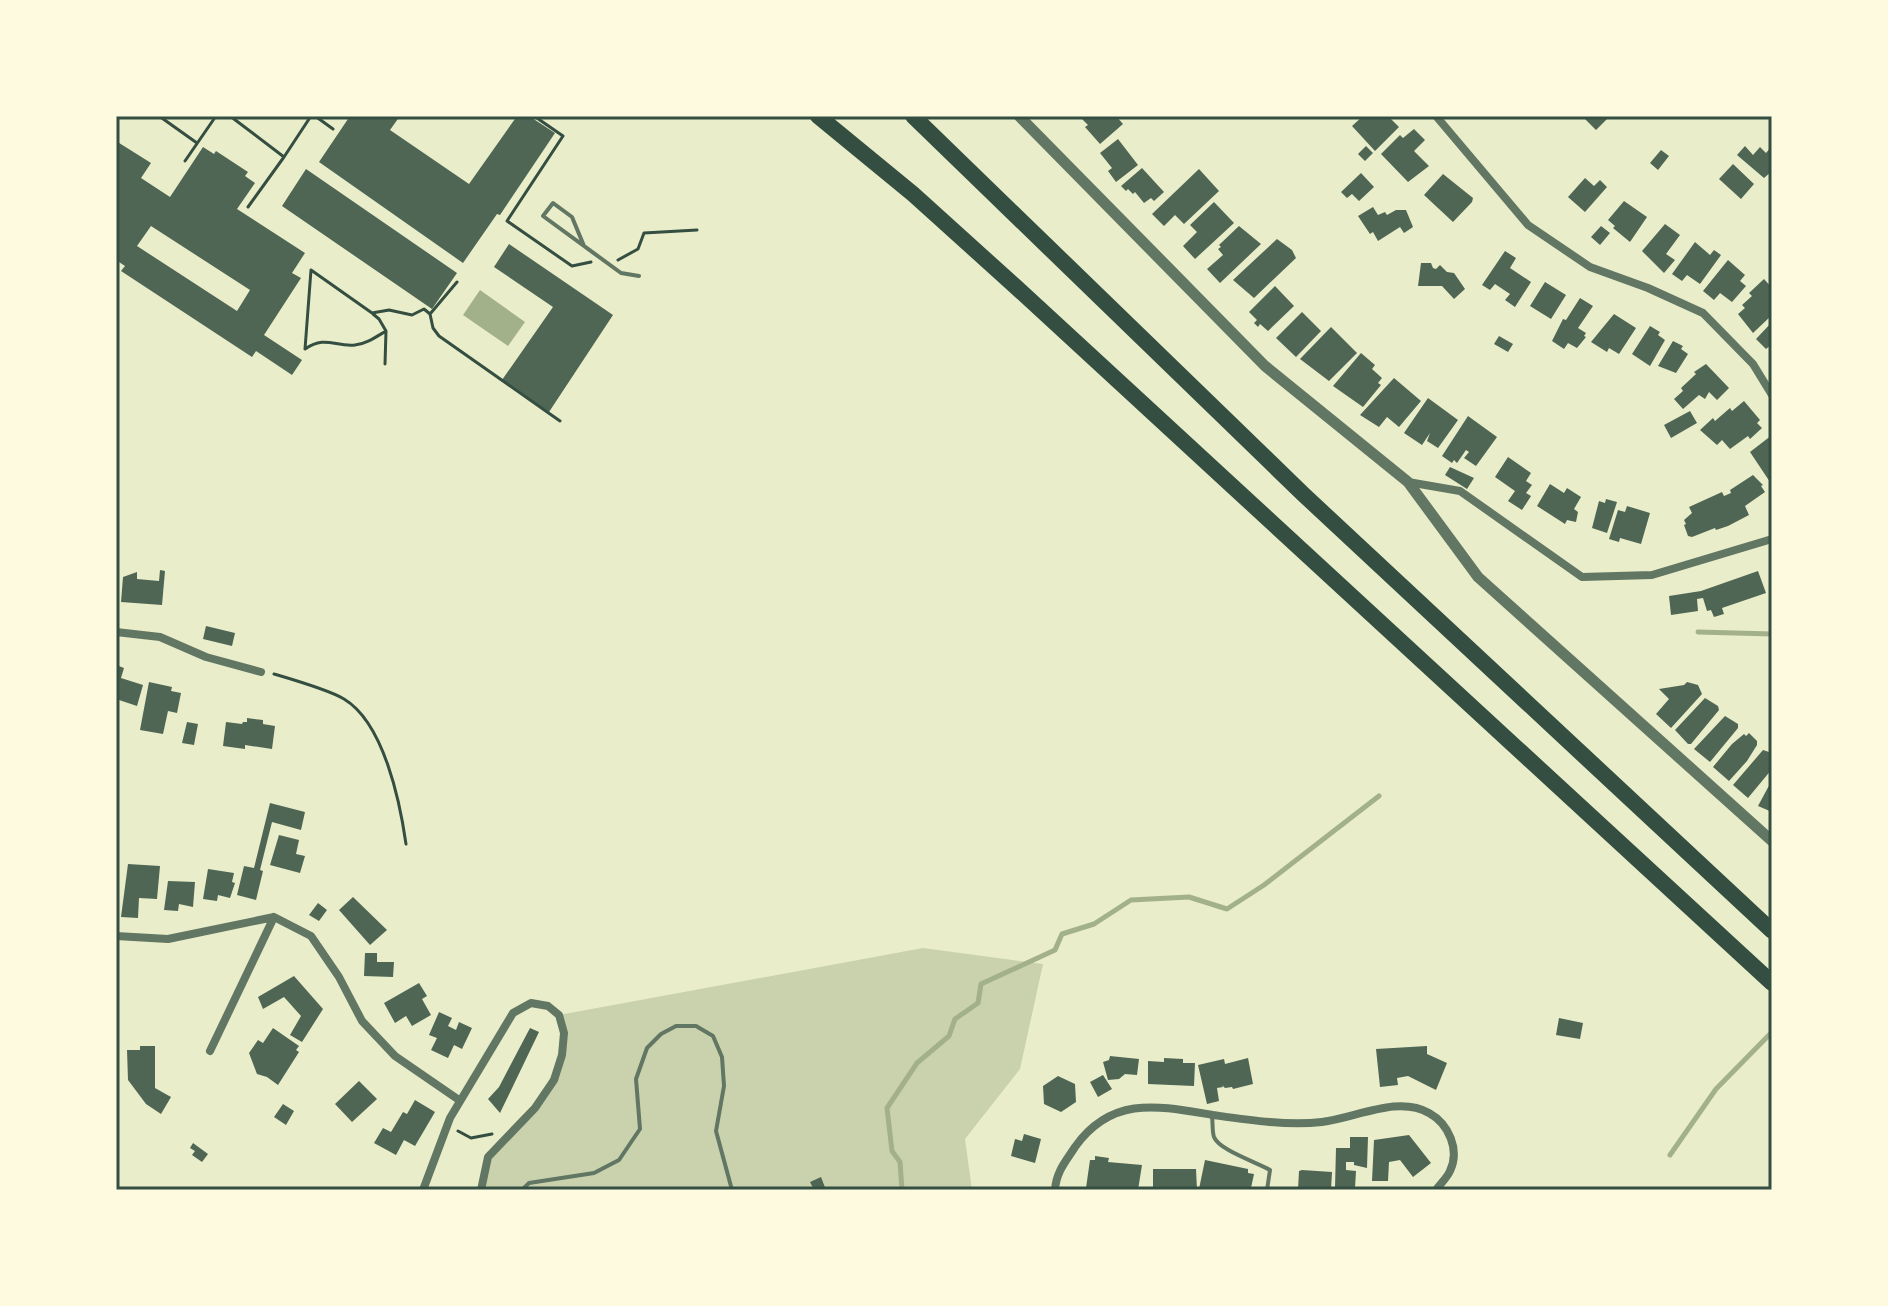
<svg xmlns="http://www.w3.org/2000/svg" width="1888" height="1306" font-family="Literata,serif">
	<style>
		.green { fill: #cad2ad }
		.water { fill: #a3b18a }
		.lines { fill: none; stroke-linecap: round; stroke-linejoin: round }
		.stream { stroke: #a3b18a; stroke-width: 5 }
		.building { fill: #4f6655; fill-rule: evenodd }
		.path { stroke: #344e41; stroke-width: 3 }
		.service { stroke: #617663; stroke-width: 4 }
		.minor { stroke: #617663; stroke-width: 8 }
		.tertiary { stroke: #617663; stroke-width: 11 }
		.motorway { stroke: #344e41; stroke-width: 16 }
		.neatline { fill: none; stroke: #344e41; stroke-width: 3 }
	</style>
	<rect width="100%" height="100%" fill="#e9edc9"/>
	<path class="green" d="M923 948 1043 964 1020 1069 965 1139 972 1190H481L488 1157 535 1108 562 1055 559 1015Z"/>
	<path class="water" d="M480 290 525 322 508 346 463 315Z"/>
	<g class="lines">
		<path class="stream" d="M1698 632 1772 634
			M1670 1155 1716 1089 1772 1032
			M902 1190 900 1162 892 1151 887 1108 917 1063 949 1036 955 1019 978 1003 981 984 1055 950 1062 934 1094 924 1131 900 1189 897 1227 909 1264 885 1379 796"/>
	</g>
	<path class="building" d="M350 116H400L390 130 469 184 517 116H529L555 133 500 215 497 214 463 263 319 162Z
		M1085 116H1116L1123 124 1100 144 1085 127 1088 125 1082 119Z
		M1363 116H1392L1390 118 1399 127 1375 151 1352 126Z
		M1588 116H1604L1607 119 1596 130 1585 119Z
		M1414 129 1425 140 1414 151 1429 166 1408 182 1381 154 1400 135 1403 138Z
		M1118 139 1138 165 1116 182 1108 171 1112 168 1100 153Z
		M116 141 151 163 141 178 170 197 203 147 214 154 216 151 248 172 245 176 255 183 237 209 305 253 292 273 301 278 264 335 302 360 292 375 256 351 252 357 121 271 125 266 116 260ZM151 226 250 290 237 311 137 246Z
		M1366 146 1373 153 1365 161 1358 154Z
		M1745 146 1753 155 1760 147 1766 153 1772 146V171L1764 178 1737 155Z
		M1661 150 1669 156 1658 170 1650 163Z
		M1733 164 1754 184 1741 199 1719 179Z
		M1142 168 1164 192 1154 201 1151 198 1144 203 1135 192 1133 194 1128 189 1126 191 1121 186Z
		M306 169 457 273 432 309 282 206Z
		M1199 169 1219 191 1184 224 1175 215 1164 226 1152 214Z
		M1361 173 1374 187 1359 201 1352 194 1347 198 1341 192Z
		M1443 174 1473 198 1472 202 1453 222 1424 195Z
		M1585 178 1594 186 1600 180 1607 187 1585 212 1568 197Z
		M1624 201 1647 217 1630 242 1613 228 1615 226 1608 220Z
		M1214 202 1234 223 1195 259 1183 246 1197 232 1190 225Z
		M1373 207 1378 215 1385 212 1387 215 1396 210H1406L1413 227 1404 233 1400 227 1378 241 1373 232 1370 234 1358 216Z
		M1665 224 1680 235 1666 254 1675 260 1664 273 1642 251Z
		M1239 226 1261 244 1220 283 1207 269 1223 255 1218 249 1221 247 1219 245Z
		M1601 226 1610 233 1600 245 1591 237Z
		M1277 239 1292 250 1296 258 1254 298 1233 280Z
		M1695 242 1710 255 1714 250 1721 255 1700 284 1687 275 1682 281 1672 274Z
		M509 244 613 315 549 412 502 380 553 307 494 267Z
		M1505 251 1516 258 1510 268 1531 282 1515 307 1505 300 1510 294 1495 284 1490 290 1482 285Z
		M1728 260 1745 275 1740 281 1746 286 1732 302 1720 293 1714 300 1703 291Z
		M1421 263H1431L1433 268 1436 269 1440 265 1447 272 1454 273 1465 289 1454 299 1442 286H1418Z
		M1764 279 1772 288V315L1753 333 1738 314 1745 308 1742 305 1752 296 1749 293Z
		M1545 282 1566 295 1551 319 1530 306Z
		M1275 286 1294 306 1268 331 1260 324 1258 327 1254 323 1257 320 1249 312Z
		M1580 298 1593 306 1578 328 1586 333 1584 336 1586 337 1577 348 1568 343 1564 349 1552 341 1563 319 1566 320Z
		M1302 312 1321 331 1296 357 1276 338Z
		M1614 314 1636 328 1619 354 1609 348 1607 352 1591 342Z
		M1772 322V344L1766 349 1756 339Z
		M1650 326 1660 332 1658 335 1665 340 1650 366 1632 354Z
		M1331 327 1357 353 1329 381 1300 359Z
		M1499 336 1513 344 1508 352 1494 344Z
		M1673 341 1683 346 1681 349 1688 354 1676 373 1658 366Z
		M1361 353 1375 365 1372 369 1382 378 1378 383 1381 385 1363 407 1333 386Z
		M1706 364 1729 388 1717 400 1709 392 1705 399 1699 395 1683 409 1674 399 1683 391 1681 388 1696 374 1694 372Z
		M1394 378 1421 401 1399 427 1387 417 1379 427 1360 415Z
		M1428 398 1458 420 1438 448 1427 441 1430 433 1422 445 1404 433Z
		M1744 401 1760 420 1757 423 1762 428 1750 439 1748 436 1730 449 1722 440 1717 445 1700 430 1713 418 1715 421 1730 408 1732 411Z
		M1690 411 1697 423 1671 438 1664 425Z
		M1468 416 1497 437 1476 466 1464 458 1469 452 1466 450 1457 463 1454 460 1452 463 1442 456Z
		M1772 435V485L1750 452Z
		M1508 457 1531 473 1526 481 1532 485 1526 493 1531 496 1522 510 1508 501 1515 491 1495 477Z
		M1450 467 1474 478 1467 489 1445 475Z
		M1753 475 1763 485 1761 486 1765 492 1745 506 1749 515 1728 526 1716 530 1715 528 1692 537 1688 536 1684 525 1686 524 1684 520 1692 513 1689 507 1722 492 1724 496 1731 493 1730 490Z
		M1550 484 1564 493 1567 488 1581 497 1574 509 1578 512 1576 522 1567 520 1565 524 1537 506Z
		M1606 499 1617 502 1607 533 1592 528 1599 501 1605 503Z
		M1627 506 1650 513 1641 544 1620 538 1619 542 1609 539 1618 510 1625 512Z
		M160 570 165 571 162 605 121 602 123 577 137 572V579L159 581Z
		M1758 571 1766 593 1722 608 1724 614 1714 617 1711 610 1707 611 1703 598 1697 599 1698 611 1671 615 1669 596 1701 591Z
		M206 626 235 633 232 646 203 639Z
		M116 665 124 668 121 678 143 685 137 706 116 699Z
		M149 682 172 687 171 691 181 693 177 713 168 711 163 734 140 730Z
		M1687 682 1698 685 1702 694 1671 728 1656 714 1669 699 1659 689 1684 685Z
		M1705 698 1718 706 1719 710 1691 744H1688L1675 730Z
		M1725 716 1738 724V728L1710 762 1694 749Z
		M247 718 263 720V724L275 726 272 749 245 745V749L223 746 226 722 242 724 243 722H247Z
		M187 722 198 724 194 745 182 743Z
		M1749 733 1757 741V745L1747 761 1729 781 1713 767 1732 744 1744 734 1746 736Z
		M1763 750 1772 753V769L1748 798 1733 785Z
		M1772 780V812L1758 806Z
		M270 803 305 812 301 830 272 822 260 870 263 871 256 900 237 895 244 866 254 868Z
		M279 835 299 840 296 854 305 856 300 873 270 865Z
		M128 864 160 866 157 899 139 898 138 918 121 917Z
		M208 869 234 873 232 882 235 883 230 898 218 895 217 901 203 899Z
		M168 881 195 882 193 907 179 904 178 911 164 910Z
		M353 897 387 930 370 945 339 910Z
		M318 903 327 910 319 921 309 915Z
		M365 953H377V962H394L393 977 364 976Z
		M294 976 323 1009 302 1042 290 1035 301 1016 284 997 263 1009 258 997Z
		M419 983 427 996 422 999 431 1015 412 1026 406 1016 395 1023 384 1003Z
		M439 1012 452 1018 448 1026 456 1030 459 1022 472 1028 462 1049 454 1045 448 1058 431 1050 437 1038 429 1035Z
		M1559 1018 1583 1023 1580 1039 1556 1035Z
		M273 1028 299 1046 296 1050 299 1052 278 1085 267 1077 257 1074 249 1053 258 1040 263 1043Z
		M530 1028 539 1032 500 1113 488 1099 499 1087Z
		M140 1046H155V1088L171 1097 161 1114 146 1104 128 1080 127 1050H140Z
		M1427 1046V1054L1447 1063 1436 1090 1408 1076 1397 1078 1398 1085 1380 1087 1376 1049Z
		M1110 1056 1139 1059 1137 1075 1125 1074 1119 1079 1108 1080 1103 1062 1109 1060Z
		M1164 1058 1183 1059V1063H1195L1194 1086 1148 1084V1061L1164 1062Z
		M1248 1058 1253 1084 1233 1089 1232 1087 1225 1088 1222 1085 1223 1087 1217 1088 1219 1101 1207 1104 1198 1065 1224 1059 1225 1064Z
		M1103 1075 1112 1089 1098 1097 1090 1082Z
		M1058 1076 1075 1084 1076 1102 1061 1112 1044 1104 1043 1086Z
		M359 1081 377 1099 352 1122 335 1104Z
		M415 1100 435 1112 415 1146 404 1140 396 1155 374 1143 383 1128 391 1132 403 1112 407 1114Z
		M283 1104 294 1111 286 1125 274 1117Z
		M1024 1134 1041 1139 1035 1163 1011 1156 1015 1139 1022 1141Z
		M1409 1135 1431 1163 1413 1177 1400 1160 1389 1162 1388 1181H1372L1374 1140Z
		M1350 1137H1368L1367 1168 1354 1165V1162H1346V1170L1356 1171 1355 1188H1335L1336 1148H1350Z
		M193 1143 208 1154 202 1162 192 1155 195 1151 190 1148Z
		M1095 1156 1109 1158 1108 1162 1142 1165 1138 1190 1086 1188 1090 1160H1095Z
		M1205 1160 1248 1169V1173L1254 1174 1251 1188 1199 1189Z
		M1153 1169H1196L1197 1190H1153Z
		M1302 1170 1332 1172 1331 1190H1298L1299 1171Z
		M821 1177 826 1190H814L810 1182Z"/>
	<g class="lines">
		<path class="path" d="M159 116 197 143
			M230 116 284 157 248 207
			M315 116 333 129
			M534 116 563 136 507 221 572 266 591 262
			M284 157 311 116
			M185 161 216 116
			M618 260 638 249 644 233 697 230
			M311 270 372 313 389 310 412 315 424 309 430 314
			M457 282 430 314 433 328 439 336 560 421
			M305 349C325 335 335 347 355 345 366 344 376 337 386 331L379 319 373 314
			M305 349 311 270
			M385 364 386 331
			M274 674C291 679 329 690 344 699 384 723 400 802 406 844
			M458 1131 471 1138 492 1134"/>
		<path class="service" d="M584 246 572 217 553 203 543 216 621 273 639 276
			M1212 1117C1213 1123 1212 1131 1214 1137 1219 1150 1256 1162 1270 1170L1267 1190
			M522 1190 529 1183 594 1173 619 1160 640 1129 636 1079 647 1048 661 1034 676 1026H696L713 1036 722 1057 724 1086 716 1131 732 1190"/>
		<path class="minor" d="M1436 116 1528 225 1590 267 1648 288 1703 313 1753 364 1772 395
			M1408 482 1460 491 1582 577 1652 575 1772 539
			M116 632 160 637 206 657 261 672
			M116 936 168 939 274 917 311 936 339 977 362 1021 395 1056 459 1100
			M210 1051 274 917
			M423 1190 450 1118 513 1013 531 1003 548 1006 559 1015 564 1033 562 1055 554 1080 535 1108 488 1157 481 1190
			M1055 1190C1056 1172 1066 1161 1075 1147 1112 1095 1159 1106 1213 1115 1248 1120 1287 1126 1322 1122 1356 1118 1398 1095 1429 1113 1449 1124 1460 1150 1450 1171 1447 1178 1440 1184 1436 1190"/>
		<path class="tertiary" d="M1019 116 1265 366 1408 482 1478 577 1772 841"/>
		<path class="motorway" d="M818 116 913 194 1016 287 1772 983
			M913 116 1303 494 1772 931"/>
	</g>
	<rect width="1888" height="1306" fill="none" stroke="#fefae0" stroke-width="236"/>
	<rect x="118" y="118" width="1652" height="1070" class="neatline"/>
</svg>
